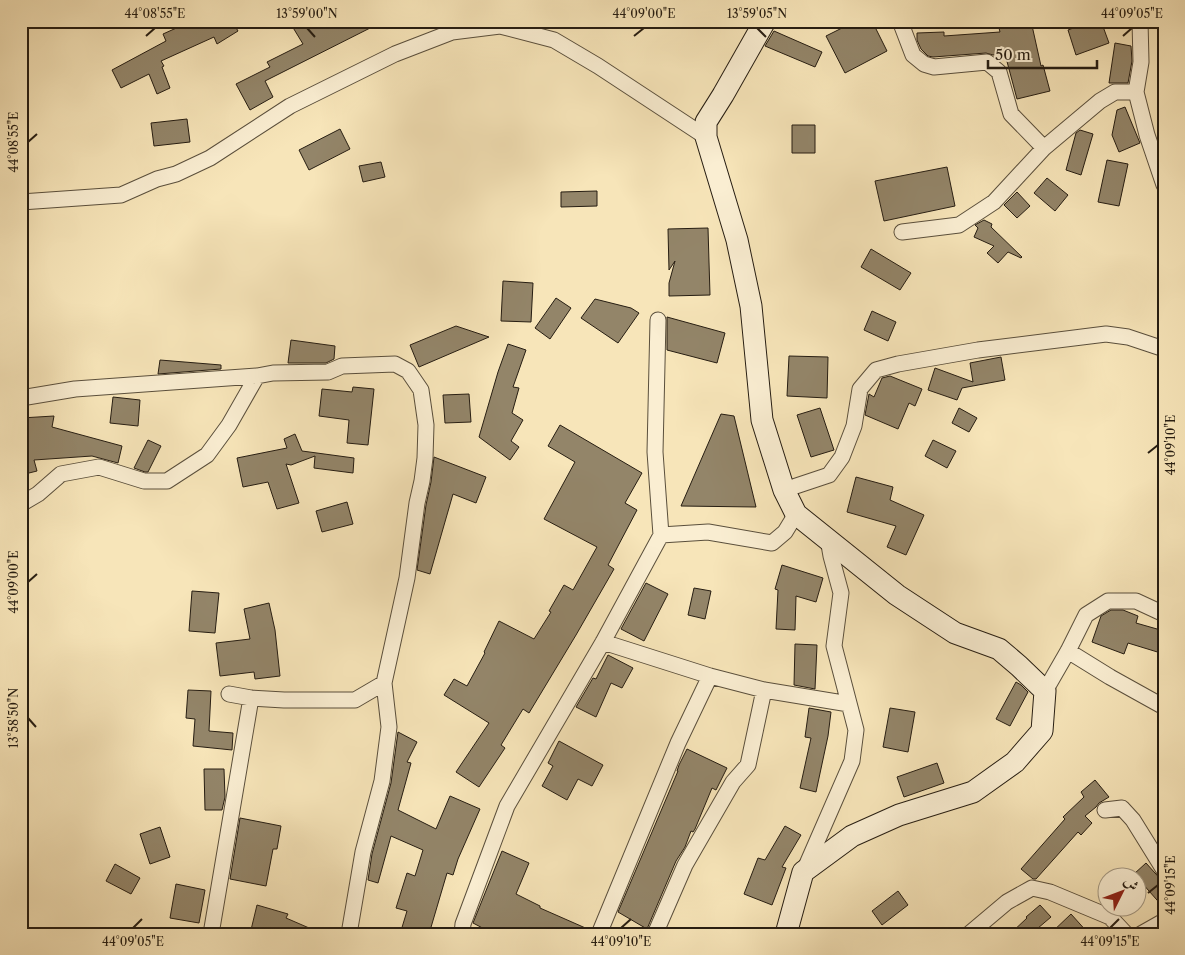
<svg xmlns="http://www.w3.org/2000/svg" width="1185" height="955" font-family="'Libre Caslon Text',Amiri,serif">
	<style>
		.building { fill: #938569; stroke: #261d12 }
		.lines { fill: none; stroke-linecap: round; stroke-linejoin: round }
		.minor-casing { stroke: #5a4f3c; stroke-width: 17 }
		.secondary-casing { stroke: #261d12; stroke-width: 23 }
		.minor { stroke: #faeed2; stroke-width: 15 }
		.secondary { stroke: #faeed2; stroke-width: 21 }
		.ticks { fill: none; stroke: #261d12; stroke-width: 2 }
		.neatline { fill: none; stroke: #261d12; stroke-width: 2 }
		.ticks-label { font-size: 12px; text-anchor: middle; fill: #261d12 }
	</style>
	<rect width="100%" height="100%" fill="#f7e5b9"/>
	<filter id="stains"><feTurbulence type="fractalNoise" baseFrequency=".004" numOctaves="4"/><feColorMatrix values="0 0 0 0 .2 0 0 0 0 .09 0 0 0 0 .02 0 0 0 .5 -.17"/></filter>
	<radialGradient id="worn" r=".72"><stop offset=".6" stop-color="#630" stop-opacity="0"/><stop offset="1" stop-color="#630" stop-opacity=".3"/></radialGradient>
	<path class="building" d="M192 21H232L238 31 217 44 214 37 161 61 164 66 162 67 170 88 157 94 149 74 121 88 112 70 166 41 163 34Z
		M289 21H384L265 81 273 97 250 110 236 84 270 67 267 62 303 44Z
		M856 21H872L887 51 845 73 826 36Z
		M1011 21H1031L1041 66 1043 65 1050 91 1017 99 1005 54 993 55 986 53 933 57 928 56 921 49 917 40V33L944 32V36L1000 32 998 24Z
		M1092 21H1101L1109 43 1076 55 1068 30Z
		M774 31 822 52 815 67 765 46Z
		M1115 43 1131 46 1132 61 1128 83H1109Z
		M1125 107 1140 143 1119 152 1112 135 1117 110Z
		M187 119 190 142 154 146 151 123Z
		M792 125H815V153H792Z
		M340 129 350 149 309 170 299 150Z
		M1080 130 1093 134 1081 175 1066 170 1076 133Z
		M1107 160 1128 164 1119 206 1098 202Z
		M381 162 385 177 363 182 359 166Z
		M947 167 955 206 884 221 875 181Z
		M1047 178 1068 195 1055 211 1034 193Z
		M597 191V206L561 207V192Z
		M1017 192 1030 206 1017 218 1004 205Z
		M984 220 992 224 991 227 1022 257 1021 258 1008 252 998 263 987 253 994 246 974 237 978 228 975 225Z
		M708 228 710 295 669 296V283L675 261 669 270 668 229Z
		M871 249 911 273 900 290 861 267Z
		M503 281 533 283 531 322 501 321Z
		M556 298 571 308 550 339 535 328Z
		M595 299 631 308 639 313 618 343 581 318Z
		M872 311 896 322 888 341 864 330Z
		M667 317 725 333 717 363 667 350Z
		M456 326 489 337 419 367 410 345Z
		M291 340 335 346 334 359 326 363H288Z
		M508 344 526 350 513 387 519 388 512 413 523 420 511 441 519 447 510 460 479 437 498 372Z
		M789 356 828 357 827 398 787 396Z
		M1001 357 1005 380 962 388 957 400 928 390 935 368 973 382 970 363Z
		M160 360 221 365V369L158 374Z
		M890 376 922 389 915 406 909 403 898 429 865 415 869 394 874 397 882 378Z
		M353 387 374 389 368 445 347 443 349 420 319 416 322 389 352 392Z
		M469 394 471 422 445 423 443 395Z
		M113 397 140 400 138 426 110 423Z
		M820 408 834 450 811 457 797 415Z
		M959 408 977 418 969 432 952 423Z
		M721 414 734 416 756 507 681 506Z
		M54 416 52 427 122 446 118 463 92 456 34 460 37 471 21 475V418Z
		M560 425 642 473 625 503 637 510 608 565 614 569 576 635 529 713 523 709 501 745 505 748 479 787 456 772 489 723 444 695 454 679 467 686 485 653 484 652 499 621 534 639 551 612 549 611 564 585 573 590 597 547 544 519 575 462 548 446Z
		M295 434 302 451 354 458 353 473 314 468 315 456 291 465 286 464 299 503 277 509 268 482 243 487 237 458 287 448 284 439Z
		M148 440 161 446 148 472H145L134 468Z
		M933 440 956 451 947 468 925 456Z
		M434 457 486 477 476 503 453 494 430 574 417 570 426 505 431 482Z
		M856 477 893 487 890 500 924 515 906 555 887 547 896 526 847 512Z
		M347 502 353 524 322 532 316 511Z
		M782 565 823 578 816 602 796 596 795 630 776 629 778 590 775 589Z
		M646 583 668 594 644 641 621 629Z
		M694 588 711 591 705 619 688 615Z
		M192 591 219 593 215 633 189 631Z
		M269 603 275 630 280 676 255 679 254 672 220 676 216 643 250 639 244 609Z
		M1111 610H1123L1138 616 1136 623 1164 631V654L1128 643 1124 654 1092 642 1101 616Z
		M795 644 817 645 815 689 794 685Z
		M608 655 633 668 622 688 611 683 596 717 576 707 593 678 596 679Z
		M1016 682 1021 685 1028 692 1010 726 996 719Z
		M188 690 211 691 209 731 233 733 232 750 193 746 195 719 186 718Z
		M809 708 831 712 828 736 816 792 800 788 811 738 805 737Z
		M890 708 915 712 908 752 883 747Z
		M398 732 417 742 407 762 411 763 398 810 436 829 450 796 480 809 458 859 453 875 447 873 429 934H400L407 911 396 908 407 873 415 876 423 850 391 836 378 883 368 880 372 854 391 783Z
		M559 741 603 765 592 786 578 779 567 800 542 786 553 766 548 763Z
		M687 749 727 768 716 790 712 788 695 829 693 832 691 831 685 847 676 861 647 929 618 912 678 771H677L679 765Z
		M937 763 944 783 904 797 897 777Z
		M204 769H224L225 797 222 810H205Z
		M1095 780 1109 797 1099 803 1096 807 1085 816 1092 823 1081 835 1078 832 1036 879H1033L1021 869 1065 819 1063 817 1084 797 1081 792Z
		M240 818 281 826 277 849H273L266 886 230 879Z
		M785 826 801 835 782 867 786 868 772 905 744 894 758 858 765 860Z
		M160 827 170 857 150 864 140 834Z
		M502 851 529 863 516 894 540 906V908L590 930V934H511L501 929 499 934H494L473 923Z
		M1146 863 1164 883V908L1134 874Z
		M115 864 140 878 131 894 106 881Z
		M176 884 205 890 199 923 170 918Z
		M898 891 908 905 882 925 872 911Z
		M257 905 288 914 286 918 323 934H250Z
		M1040 905 1051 917 1031 934H1010L1027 918 1026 917Z
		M1071 914 1089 934H1050Z"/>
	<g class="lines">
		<g class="minor-casing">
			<path id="minor" d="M900 21 913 55 924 64 934 67 987 62 999 72 1011 114 1044 148
				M1140 21 1141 62 1136 92 1147 135 1164 185
				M21 202 121 195 157 179 176 174 210 158 290 106 395 54 452 32 500 26 554 40 598 66 706 137
				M902 232 959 225 994 202 1044 148 1100 101 1115 92H1136
				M21 398 75 389 257 376 273 373 328 372 342 366 395 364 408 371 421 390 426 425 425 458 422 481 417 503 407 578 384 683 389 727 382 781 363 852 349 934
				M784 490 829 475 842 457 854 426 860 389 876 370 898 364 978 350 1106 334 1128 337 1164 349
				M21 504 38 494 61 474 99 467 144 481H167L207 455 229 425 257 376
				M661 535 708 532 772 543 785 532 796 514
				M603 642 710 676 764 690 849 704
				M1068 651 1110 677 1164 707
				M1045 691 1068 651 1086 615 1108 601H1136L1164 614
				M229 694 251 698 284 700H355L384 683
				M1105 810 1122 808 1133 820 1164 870
				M804 871 852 761 856 730 834 646 841 593 831 556 828 539
				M211 934 251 698
				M462 934 463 924 507 806 603 642 661 535 655 452 658 320
				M599 934 678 743 710 676
				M655 934 685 865 733 782 748 765 764 690
				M969 934 1007 902 1032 888 1050 892 1110 917 1126 934
				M1141 934 1164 921"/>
		</g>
		<g class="secondary-casing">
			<path id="secondary" d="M765 21 723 95 706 122V137L737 240 751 306 762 420 784 490 796 514 897 595 955 633 999 649 1019 666 1045 691 1042 731 1015 762 973 792 899 815 852 836 803 872 786 934"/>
		</g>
		<use href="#minor" class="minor"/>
		<use href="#secondary" class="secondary"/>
	</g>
	<path class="ticks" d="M307 28 315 37M757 28 766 37M146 36 155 28M634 36 644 28M1123 36 1132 28M28 142 37 134M1148 453 1158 445M28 582 37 574M28 718 36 727M1148 893 1158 885M133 928 142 919M621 928 631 919M1110 928 1119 919"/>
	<rect width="1185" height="955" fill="none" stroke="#f7e5b9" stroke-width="55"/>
	<g transform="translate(1122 892) rotate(48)"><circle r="24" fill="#faeed2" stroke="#a59a85"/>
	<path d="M0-4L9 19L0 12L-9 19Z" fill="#8f2418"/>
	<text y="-8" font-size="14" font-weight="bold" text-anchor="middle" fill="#261d12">ش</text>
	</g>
	<path d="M988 60v8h109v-8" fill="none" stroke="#261d12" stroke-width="2.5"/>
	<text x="995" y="60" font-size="15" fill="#261d12" stroke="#faeed2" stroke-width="4" paint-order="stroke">50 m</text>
	<rect x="28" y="28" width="1130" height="900" class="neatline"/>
	<g class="ticks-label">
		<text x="155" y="18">44°08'55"E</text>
		<text x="307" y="18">13°59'00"N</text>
		<text x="644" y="18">44°09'00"E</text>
		<text x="757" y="18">13°59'05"N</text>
		<text x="1132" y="18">44°09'05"E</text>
		<text transform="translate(14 142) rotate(-90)" y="4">44°08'55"E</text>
		<text transform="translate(1171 445) rotate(-90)" y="4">44°09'10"E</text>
		<text transform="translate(14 582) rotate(-90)" y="4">44°09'00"E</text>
		<text transform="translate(14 718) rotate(-90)" y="4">13°58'50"N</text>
		<text transform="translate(1171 885) rotate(-90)" y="4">44°09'15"E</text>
		<text x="133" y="946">44°09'05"E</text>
		<text x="621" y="946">44°09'10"E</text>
		<text x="1110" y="946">44°09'15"E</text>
	</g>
	<rect width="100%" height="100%" filter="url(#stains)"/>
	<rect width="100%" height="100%" fill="url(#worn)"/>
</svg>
